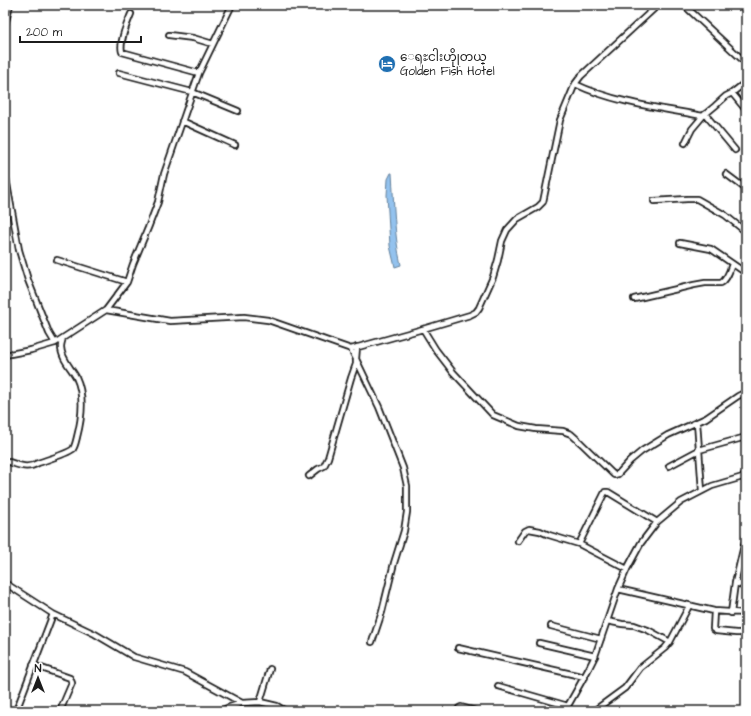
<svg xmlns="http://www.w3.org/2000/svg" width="751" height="716" font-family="'Architects Daughter','Noto Sans Myanmar',sans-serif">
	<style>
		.water { fill: #93c2ee; stroke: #63809a }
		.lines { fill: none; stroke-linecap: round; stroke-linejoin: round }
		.minor-casing { stroke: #1c1c1c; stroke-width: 8 }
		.trunk-casing { stroke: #1c1c1c; stroke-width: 10 }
		.minor { stroke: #fff; stroke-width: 4.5 }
		.trunk { stroke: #fbddab; stroke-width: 7 }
		.labels { text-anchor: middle; stroke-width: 3; stroke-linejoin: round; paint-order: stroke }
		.poi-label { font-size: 12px; fill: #1c1c1c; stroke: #fff; text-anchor: start }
	</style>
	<rect width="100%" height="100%" fill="#fff"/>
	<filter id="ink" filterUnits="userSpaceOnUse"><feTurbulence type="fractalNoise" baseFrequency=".025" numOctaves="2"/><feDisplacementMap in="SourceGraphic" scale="8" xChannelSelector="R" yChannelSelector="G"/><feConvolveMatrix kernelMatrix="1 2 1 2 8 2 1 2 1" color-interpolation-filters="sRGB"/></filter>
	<g filter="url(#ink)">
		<path class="water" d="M391 173H392C394 204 394 235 401 265L395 267 390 246 387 195 388 179Z"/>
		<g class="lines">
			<g class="minor-casing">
				<path id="minor" d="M684 5 746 63
					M131 14C127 24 119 41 122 52L199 73
					M5 25 10 5
					M169 35 193 38 213 44
					M119 73 192 92 238 111
					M575 84C615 103 660 108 703 116
					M732 93 746 110
					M705 114 735 150
					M182 121 235 145
					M685 143 692 129 703 116 715 106 726 96 732 93 746 82
					M5 173 19 250 28 280 49 333 55 343
					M726 174 746 189
					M654 201 687 199H697L725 215 746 232
					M680 243 711 249 746 273
					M57 260 127 282
					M634 299 694 285 705 283H721C727 280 730 270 732 264
					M106 310 170 321 244 317 268 320 351 349 423 329 470 315 476 312 479 308 493 277 498 260 502 241 507 230 517 219 538 207 543 202 560 120 575 84 581 76 658 5
					M423 329 436 350 453 372 493 415 519 426 536 429 563 431 571 434 581 443 614 475 618 474 630 461 642 451 668 435 706 418 738 396 746 392
					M357 347 356 359 379 407 403 468 407 486V512L404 531 394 563 382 612 372 642
					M5 355 31 350 55 343 106 310 127 282 133 264 148 228 158 202 164 174 199 73 232 5
					M697 422 702 491
					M9 462C20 466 28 469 38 463 46 460 67 454 73 449 75 446 76 441 77 437 82 418 85 396 76 377 71 368 61 358 61 347 61 344 62 341 63 338
					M669 466 699 450 746 437
					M309 476 318 469 324 466 328 458 351 378 356 364V359L351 349
					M518 541 525 531 529 529 540 531 549 535 579 544 627 569
					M579 544 605 492H608L657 522
					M5 583 53 614 95 634 134 657 185 672 242 703
					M735 583 746 586
					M618 589 714 611 746 613
					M714 611 713 629 716 631 736 633H746
					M731 613 735 583 746 537
					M607 621 622 624 634 625 648 630 670 642
					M551 626 601 639
					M539 643 595 656
					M458 648 585 677
					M33 665 70 678 72 683 60 711
					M498 686 568 706
					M260 702 270 669
					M16 711 53 614
					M221 711 227 708 242 703 260 702 277 706 285 711
					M458 711 459 708 461 707 476 711
					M565 711 588 670 595 656 618 589 627 569 641 543 657 522 681 502 712 486 746 476
					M592 711 595 710 625 688 640 668 665 648 670 642 689 606"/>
			</g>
			<g class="trunk-casing">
				<path id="trunk" d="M740 5 746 10"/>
			</g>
			<use href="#minor" class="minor"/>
			<use href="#trunk" class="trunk"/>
		</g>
	</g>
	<defs>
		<g id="hotel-disc" transform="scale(0.9)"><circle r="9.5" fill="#1f6fb2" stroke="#fff"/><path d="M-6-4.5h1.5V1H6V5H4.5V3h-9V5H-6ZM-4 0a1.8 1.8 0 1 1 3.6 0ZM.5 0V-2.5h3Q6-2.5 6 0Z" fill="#fff"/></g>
	</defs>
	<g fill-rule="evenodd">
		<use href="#hotel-disc" x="387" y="64"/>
	</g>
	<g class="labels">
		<g class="poi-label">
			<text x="400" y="61">ေရႊငါးဟိုုတယ္<tspan x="400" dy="14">Golden Fish Hotel</tspan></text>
		</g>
	</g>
	<rect width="751" height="716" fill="none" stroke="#fff" stroke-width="20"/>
	<rect x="10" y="10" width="731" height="696" fill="none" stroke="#1c1c1c" stroke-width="1.5" filter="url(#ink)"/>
	<g transform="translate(38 678)" stroke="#ffffff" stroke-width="3" paint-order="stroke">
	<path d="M0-3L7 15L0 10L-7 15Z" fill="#1c1c1c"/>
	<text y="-6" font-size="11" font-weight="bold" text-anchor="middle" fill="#1c1c1c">N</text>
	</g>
	<path d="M20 36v6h121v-6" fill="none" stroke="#1c1c1c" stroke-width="2"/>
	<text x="26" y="36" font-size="12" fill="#1c1c1c" stroke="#ffffff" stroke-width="3" paint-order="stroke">200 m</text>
</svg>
